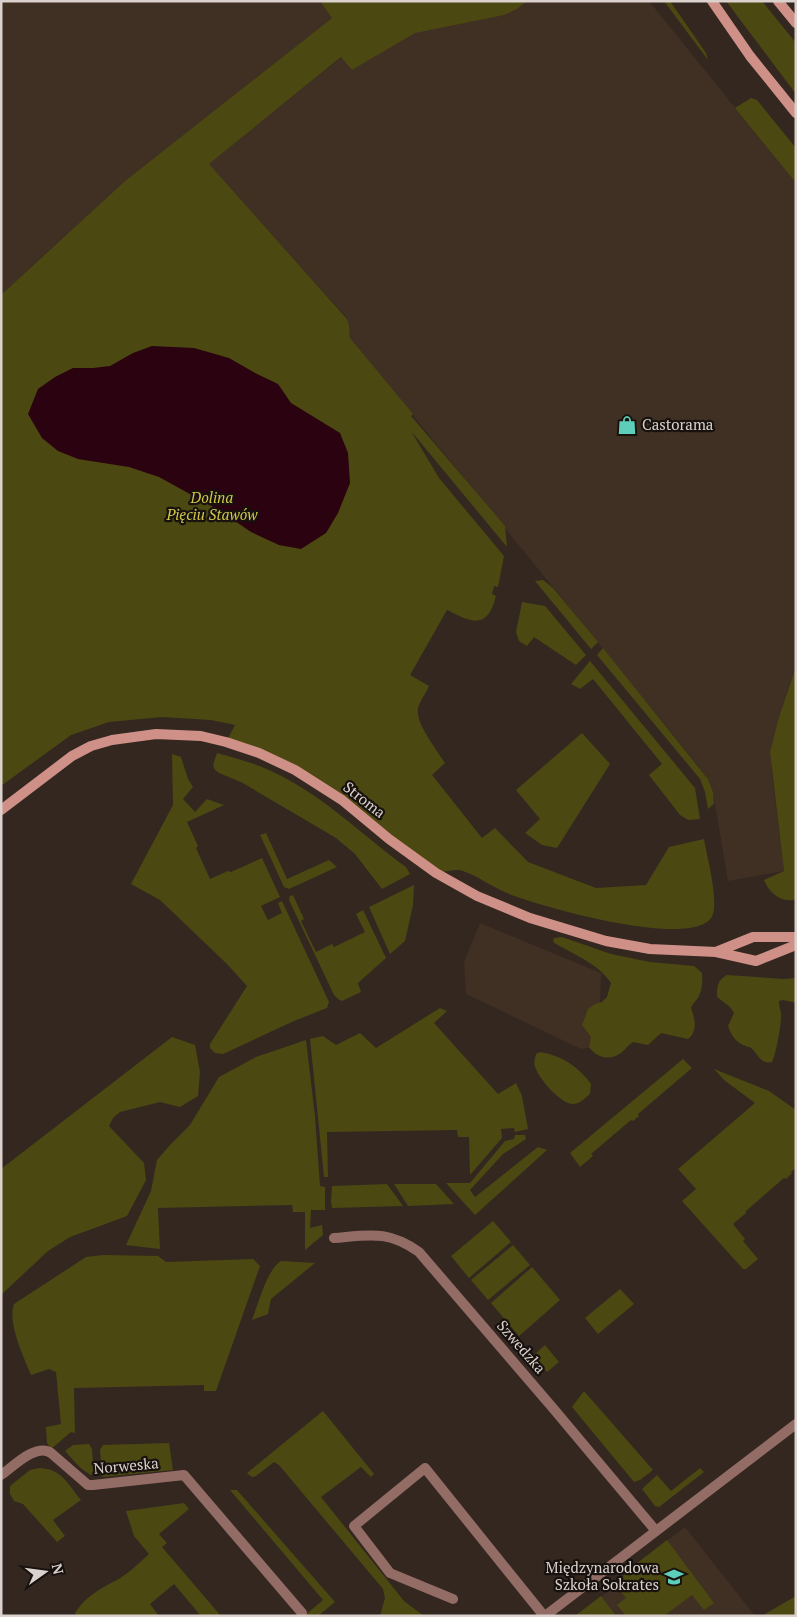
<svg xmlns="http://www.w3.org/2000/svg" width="797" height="1617" font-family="'PT Serif',serif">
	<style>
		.built { fill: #402f23 }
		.green { fill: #4c4811 }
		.water { fill: #2a0210 }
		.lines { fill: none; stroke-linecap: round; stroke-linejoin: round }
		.street { stroke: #946c66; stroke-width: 10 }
		.secondary { stroke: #cf9187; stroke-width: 10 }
		.labels { text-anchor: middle; stroke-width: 4.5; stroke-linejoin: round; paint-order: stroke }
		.poi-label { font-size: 15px; fill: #dbd2cd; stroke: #17120e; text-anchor: start }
		.park-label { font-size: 15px; font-style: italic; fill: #d2c749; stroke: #17120e }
		.street-label { font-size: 15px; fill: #dbd2cd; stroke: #17120e }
	</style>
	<rect width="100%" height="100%" fill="#332720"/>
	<path class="built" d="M1 1H350L332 18 125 181 1 295Z
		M463 1H649L796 183V667L779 717 771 765 784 871 728 881 713 792 708 779 700 768 350 338 349 331V324L347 318 208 164 342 57 352 70Z
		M480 923 601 973 599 1046 581 1049 466 994 464 962Z
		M685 1527 755 1616H575L619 1583 627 1571Z"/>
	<path class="green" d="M320 1H527L517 9 504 15 415 33 352 70 341 57 209 164 347 319C350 325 349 331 350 338L413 414 411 416 505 526 507 547 411 431 439 478 504 556 498 587 494 586 492 594 496 596C487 631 471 622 447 610L410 675 429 686C426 693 420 701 418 708 415 723 437 750 445 763L432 775 482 838 495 828 528 862 596 888 646 885 669 847 704 839C707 857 718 897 713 914 701 953 535 905 507 893 492 887 478 876 463 871 456 868 444 872 436 873L295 770 226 742 235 725 211 720 162 717 109 722 71 735 1 786V295L125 181 332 18Z
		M664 1H670L706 53 708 60Z
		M726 1H762L796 43V94Z
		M751 98 757 100 796 148V183L735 108Z
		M543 580 553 588 598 642 591 649 535 581Z
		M522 602 545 606 586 655 576 665 534 637 527 646 519 641 516 632Z
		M603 648 708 779 713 792 714 804 708 809 705 792 700 779 597 655Z
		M590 661 695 788 700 819 688 820 680 815 649 775 662 764 593 679 580 689 571 684Z
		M796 667V900C780 902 770 894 764 880L784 871 770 752 779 717Z
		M582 733 610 764 557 848 542 845 525 833 540 819 516 790Z
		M217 753C235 758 254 763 271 771 322 794 362 835 406 867L410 874 382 889 355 854 336 838 241 782 219 773 215 770 213 765Z
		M172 754 181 757 188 779 193 787 183 799 195 812 207 799 224 805 187 822 198 846 196 848 210 879 228 871 231 872 262 858 280 897 261 906 268 920 282 913 278 903 282 901 329 1002 327 1008 294 1021 223 1054 215 1053 210 1048V1044L247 986 227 964 160 900 131 884 173 805Z
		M266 833 287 879 329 860 337 867 289 889 284 887 260 835Z
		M414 885 413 905 405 941 390 954 369 907Z
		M293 895 304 919 301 921 316 952 332 944 334 947 365 932 356 914 363 910 386 958 358 983 361 992 342 1001 338 999 334 995 289 900 290 896Z
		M562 937 611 954 650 962 694 966 702 973C703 980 702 991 698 998 695 1002 693 1003 691 1008 695 1019 698 1031 688 1039L661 1033 648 1045 633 1042C628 1045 625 1050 621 1053 609 1061 597 1058 589 1047L591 1037 582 1025 588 1009 595 1004 602 1002 607 997 611 983C598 963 572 954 553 942L554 938Z
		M727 975 784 979 796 978V1003L783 1000 779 1001C779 1006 780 1009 781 1013 782 1021 776 1055 772 1062 760 1065 758 1053 750 1047 749 1047 747 1047 746 1046 736 1043 731 1035 728 1026L734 1013 730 1007 717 997C717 987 717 980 727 975Z
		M440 1008 447 1011 434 1023 498 1094 516 1083 522 1096 528 1129 515 1132 514 1128 501 1129 502 1138 470 1175 469 1137H458L457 1130 327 1132 328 1177H324L310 1039 323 1036 336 1045 360 1033 376 1048Z
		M172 1037 195 1045 200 1072 198 1096 180 1107 160 1102 120 1112 113 1118 109 1126 144 1163 146 1180 127 1216 70 1237 48 1251 1 1295V1169Z
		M306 1040 315 1116 320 1186 325 1187V1210H311L310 1228 322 1225 323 1235 305 1250V1212H293L292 1205 158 1208 160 1249 126 1245 151 1191 157 1160 170 1145 190 1125 219 1077 256 1057Z
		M540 1052C561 1055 579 1067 591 1084L590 1094C585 1098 580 1104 573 1104 561 1104 540 1080 536 1069 533 1064 535 1059 536 1054Z
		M683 1059 692 1068 638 1114 639 1116 633 1121 631 1120 591 1154 593 1156 580 1167 570 1153Z
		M714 1069 769 1091 796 1110V1168L791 1172 792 1173 786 1179 784 1178 746 1211V1213L733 1224 745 1239 743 1241 758 1259 746 1269H743L682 1201 696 1189 678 1169 755 1103 724 1080Z
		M515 1135H525L526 1139 503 1154 470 1190 475 1197 538 1147 547 1150 475 1215 446 1183H470L505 1141 514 1139Z
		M387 1184 403 1206 332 1208 331 1201 332 1186Z
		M394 1184H436L454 1204 408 1206Z
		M493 1221 511 1242 469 1278 451 1256Z
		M513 1245 530 1265 488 1300 471 1280Z
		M103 1255 158 1256 166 1262 253 1259 260 1266 216 1391H204V1385L74 1388 75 1433 71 1432 51 1449 47 1443 46 1427 61 1424 56 1372 49 1369 31 1375C24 1357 7 1323 14 1304L86 1257Z
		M281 1261 315 1263 271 1299 268 1314 252 1320C258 1305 267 1269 281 1261Z
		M532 1267 560 1300 519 1336 491 1303Z
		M620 1289 634 1304 598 1334 585 1318Z
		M545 1345 559 1362 547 1372 533 1356Z
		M584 1391 653 1470 640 1480 634 1482 572 1407Z
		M323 1411 374 1474 371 1477 361 1467 321 1497 404 1601 424 1616H380L385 1598 383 1589 279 1465 274 1462 256 1476 252 1477 247 1473Z
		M169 1443 173 1470 102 1477 100 1450 103 1445Z
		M89 1444 92 1449 94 1476C82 1472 74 1461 65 1451L73 1445Z
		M39 1468C62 1469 67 1483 81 1500L53 1520 65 1536 57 1542 23 1504 14 1501 10 1494V1486L30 1470Z
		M700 1468 704 1472 659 1507 655 1506 642 1489 657 1475 671 1491Z
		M230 1490H237L335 1602 318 1616H304L323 1600Z
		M184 1503 189 1509 159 1534 167 1543 162 1547 221 1616H201L174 1584 150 1604 159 1616H76L75 1613C84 1598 99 1589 115 1581 127 1575 139 1563 149 1554L134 1536 126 1511Z
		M667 1540 714 1603 704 1610 692 1595 664 1616H626L617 1605 626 1598 616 1585 627 1571Z
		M601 1596 616 1616H575Z
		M796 1596V1616H766L765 1614Z"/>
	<path class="water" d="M152 346 194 348 229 358 257 374 278 384 291 403 340 433 348 453 350 483 338 513 326 533 301 549 279 545 251 532 219 510 159 477 129 467 78 459 58 451 42 438 28 414 38 389 55 377 73 368H93L110 366 133 353Z"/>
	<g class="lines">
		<path class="street" d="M334 1238C370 1235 388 1230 419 1252L552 1407 656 1531
			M1 1475C14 1466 36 1443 51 1453L88 1485H93L184 1475 302 1613
			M453 1599 390 1573 354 1526 425 1468 544 1616
			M545 1616 796 1424"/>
		<path class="secondary" d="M712 1 750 56 796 113
			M778 1 796 23
			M1 810 72 756 91 746 112 740 156 734 201 736 226 742 259 753 295 770 342 800 389 839 436 873 477 896 530 918 606 941 650 949 716 952 756 961 796 945
			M716 952 753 937H796"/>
	</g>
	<defs>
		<g id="shop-bare" transform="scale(1.5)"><path d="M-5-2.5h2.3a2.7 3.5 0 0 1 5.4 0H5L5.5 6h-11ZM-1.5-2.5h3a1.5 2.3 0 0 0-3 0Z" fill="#5cceba" stroke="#17120e" stroke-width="2.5" paint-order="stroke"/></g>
		<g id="school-bare" transform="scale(1.5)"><path d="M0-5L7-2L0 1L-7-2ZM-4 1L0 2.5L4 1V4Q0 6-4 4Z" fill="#5cceba" stroke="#17120e" stroke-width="2.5" paint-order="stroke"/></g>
	</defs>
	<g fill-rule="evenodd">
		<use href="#shop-bare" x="627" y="425"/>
		<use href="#school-bare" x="674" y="1577"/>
	</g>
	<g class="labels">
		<g class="poi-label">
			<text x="642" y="430">Castorama</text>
			<text x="659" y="1573" text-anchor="end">Międzynarodowa<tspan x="659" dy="17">Szkoła Sokrates</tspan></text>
		</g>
		<g class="park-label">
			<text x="212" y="503">Dolina<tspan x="212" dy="17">Pięciu Stawów</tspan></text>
		</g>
		<g class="street-label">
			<text transform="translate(364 800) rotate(38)" y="5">Stroma</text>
			<text transform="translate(521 1347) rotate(49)" y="5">Szwedzka</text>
			<text transform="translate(126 1466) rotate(-5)" y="5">Norweska</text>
		</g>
	</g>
	<rect width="797" height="1617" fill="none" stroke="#dbd2cd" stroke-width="5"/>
	<g transform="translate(45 1572) rotate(76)" stroke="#17120e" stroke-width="4" paint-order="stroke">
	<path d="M0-4L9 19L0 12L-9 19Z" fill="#dbd2cd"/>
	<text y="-8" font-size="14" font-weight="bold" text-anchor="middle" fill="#dbd2cd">N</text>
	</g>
</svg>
